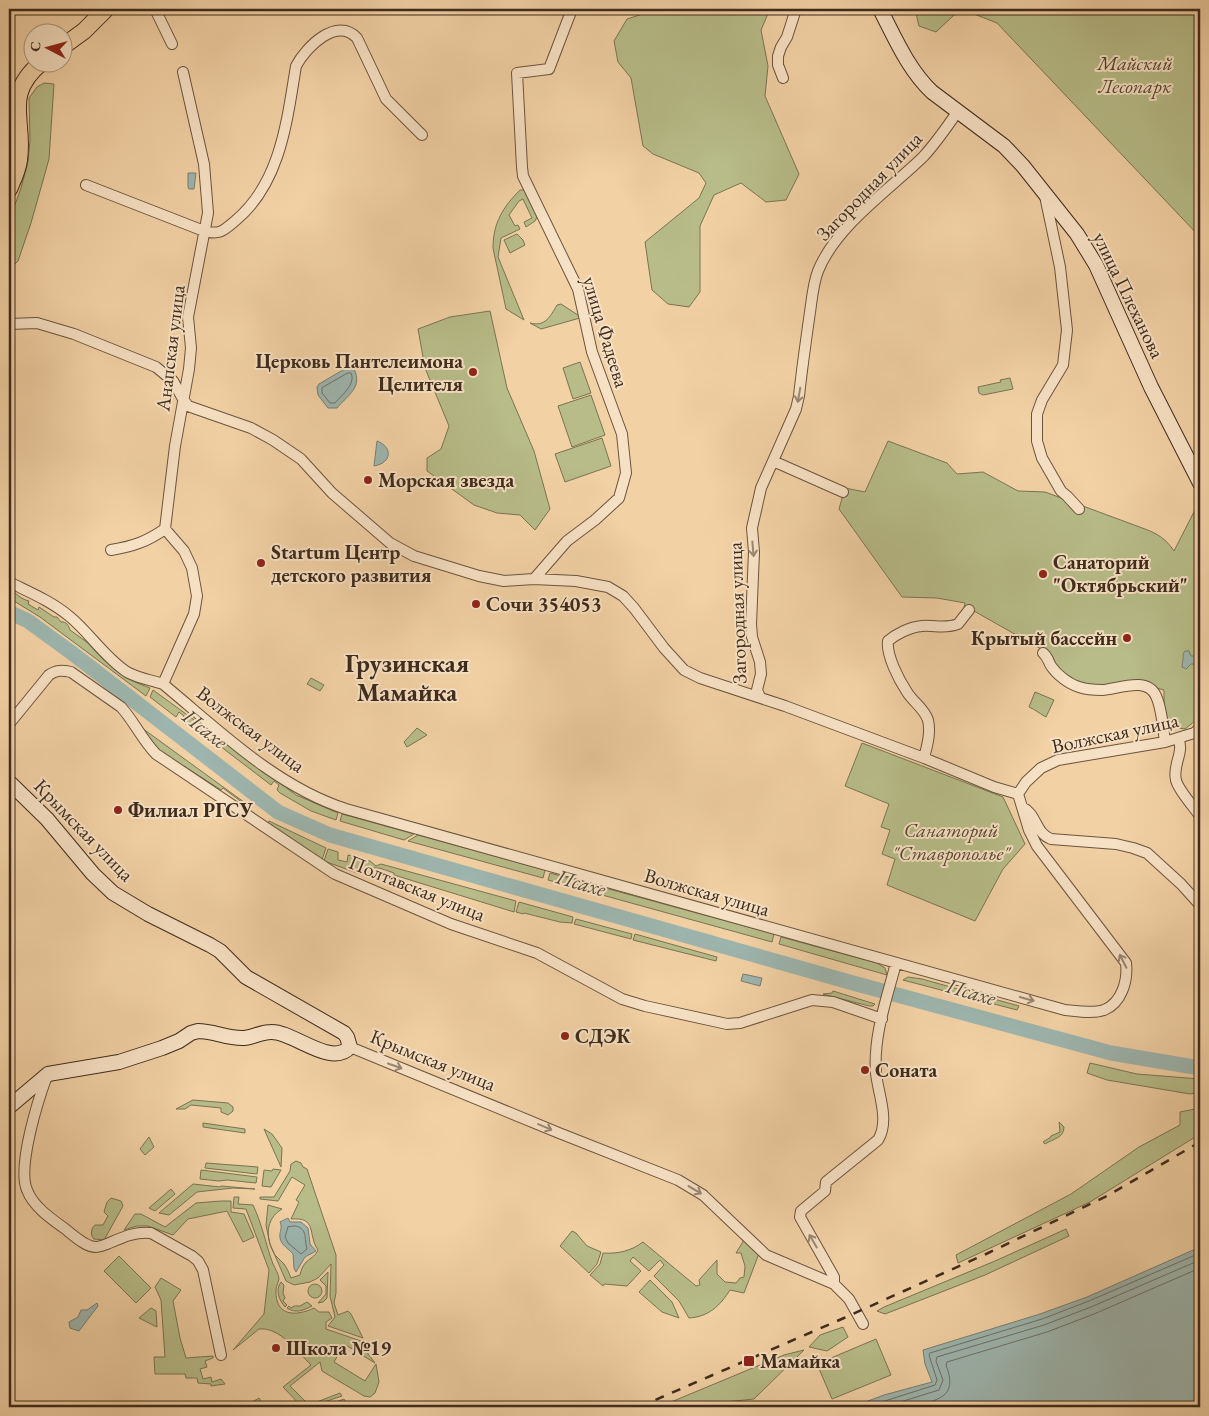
<svg xmlns="http://www.w3.org/2000/svg" width="1209" height="1416" font-family="'EB Garamond',serif">
	<style>
		.green { fill: #b7bc88; stroke: #7a7452 }
		.water { fill: #9db5ae; stroke: #777e74 }
		.lines { fill: none; stroke-linecap: round; stroke-linejoin: round }
		.shore { stroke: #6e7065; stroke-width: 1 }
		.river { stroke: #9db5ae; stroke-width: 15 }
		.street-casing { stroke: #6b543e; stroke-width: 12 }
		.secondary-casing { stroke: #3e2b1c; stroke-width: 16 }
		.primary-casing { stroke: #3e2b1c; stroke-width: 18 }
		.street { stroke: #f7e1c4; stroke-width: 10 }
		.secondary { stroke: #f7e1c4; stroke-width: 14 }
		.primary { stroke: #f2d1a5; stroke-width: 16 }
		.rail { stroke: #3e2b1c; stroke-width: 2.5; stroke-dasharray: 9 9; stroke-linecap: butt }
		.oneway { stroke: #9a8670 }
		.poi-dot { fill: #8f2418; stroke: #f7e1c4; stroke-width: 2 }
		.labels { text-anchor: middle; stroke-width: 4; stroke-linejoin: round; paint-order: stroke }
		.park-label { font-size: 20px; font-style: italic; fill: #564832; stroke: #f7e1c4 }
		.street-label { font-size: 20px; fill: #3e2b1c; stroke: #f7e1c4 }
		.poi-label { font-size: 20px; font-weight: bold; fill: #3e2b1c; stroke: #f7e1c4; text-anchor: start }
		.water-label { font-size: 21px; font-style: italic; fill: #514739; stroke: #f7e1c4 }
		.district-label { font-size: 25px; font-weight: bold; fill: #3e2b1c; stroke: #f7e1c4 }
	</style>
	<rect width="100%" height="100%" fill="#f2d1a5"/>
	<filter id="stains"><feTurbulence type="fractalNoise" baseFrequency=".004" numOctaves="4"/><feColorMatrix values="0 0 0 0 .2 0 0 0 0 .09 0 0 0 0 .02 0 0 0 .5 -.17"/></filter>
	<radialGradient id="worn" r=".72"><stop offset=".6" stop-color="#630" stop-opacity="0"/><stop offset="1" stop-color="#630" stop-opacity=".3"/></radialGradient>
	<path class="green" d="M658 9H770L761 30 768 66 765 96 799 174 786 200 766 202 741 183 714 195 700 226V292L689 307 668 304 652 290 645 242 699 198 706 183 699 173 653 154 643 146 631 78 618 62 614 41 627 19Z
		M915 9H1200V237L997 23 969 12 954 15 936 32 919 26Z
		M44 83 54 84 49 159 31 223 18 261 9 270V221L21 188 28 162 30 140 29 98 37 87Z
		M9 90 12 146 9 167Z
		M520 190H527L537 217 535 221 526 227 524 222 532 218 523 199 519 201 509 215 515 226 518 225 520 229 501 238 498 257 524 320 506 309 493 248C493 223 503 207 520 190Z
		M517 234 523 240 525 245 510 253 504 240Z
		M561 304 581 317 580 318 541 329 530 323C545 327 550 317 557 305Z
		M490 311 507 388 534 451 550 509 535 530 520 515 497 513 474 505 427 471V458L441 449 449 426 425 368 418 329 450 317Z
		M580 362 591 393 573 399 563 368Z
		M1010 378 1013 389 983 395 979 393 978 387 1001 382 1000 380Z
		M591 395 605 435 572 447 558 406Z
		M602 438 611 466 565 482 555 454Z
		M888 441 947 463 957 474 983 472 1018 491 1045 492 1145 529C1158 534 1166 539 1174 551L1200 500V717L1185 729 1164 726V690L1140 684 1088 686 1072 680 1058 669 1041 649 974 611 964 609 965 603 937 598 902 597 839 509 845 488 865 492Z
		M9 588C16 593 20 599 29 601L28 604 38 610 39 607 54 617H57L61 622C66 621 69 626 70 630L88 643 98 654 99 652C117 674 124 678 150 688L146 696 40 617 9 598Z
		M311 678 324 685 320 691 307 684Z
		M153 690 208 730 204 737 181 721 184 716 179 712 176 717 150 697Z
		M1035 692 1054 700 1046 717C1040 714 1036 710 1029 707Z
		M135 723 248 805 247 806 223 788 221 790 184 766 182 768 152 746Z
		M417 728 427 735 407 747 404 742Z
		M214 735H216L296 795 338 813 336 820 311 811 280 793 277 790 279 785 274 781 271 785 216 743 214 744 209 740Z
		M862 743 1003 797 1025 844 1003 869 975 921 887 885 895 859 882 854 890 830 881 827 889 804 845 786Z
		M342 814 414 834 404 840 340 821Z
		M269 821 326 848 322 860 267 826Z
		M418 835 545 870 543 878 408 841Z
		M328 849 338 852V860L347 862 348 855 370 861 376 866 381 864 516 901 514 912 394 875V873C379 868 374 864 360 874L324 861Z
		M550 873 774 934 772 942 548 880Z
		M519 902 573 917 572 923 560 922 524 913 523 914 516 912Z
		M576 919 632 934 631 939 574 924Z
		M635 934 717 957 716 961 633 940Z
		M781 937 877 963 885 968 887 975 779 944Z
		M908 977 922 979 1019 1006 1017 1010 903 980Z
		M833 991 875 1004 873 1006H869L823 994 832 993Z
		M1090 1063 1137 1074 1200 1079V1088L1197 1093 1190 1094 1107 1080 1087 1073Z
		M193 1100 228 1103 233 1107V1111L228 1115 221 1112V1108L191 1105 185 1109H176Z
		M1200 1108V1134L1090 1202 958 1263 956 1255 1071 1194 1139 1147 1180 1125V1112Z
		M1059 1122 1064 1127C1064 1138 1053 1139 1045 1144L1043 1142 1051 1137V1136L1060 1132Z
		M203 1123 245 1129V1133L203 1127Z
		M264 1129 272 1134 282 1148 281 1167Z
		M149 1137 154 1147 145 1155 140 1149Z
		M296 1161 301 1163 303 1167 307 1169 336 1255V1293L334 1303 338 1315 348 1311 351 1314 363 1338 328 1326 335 1317 330 1296 331 1264 318 1278 310 1282 294 1285 286 1281 270 1244 266 1225 268 1205 282 1209C265 1219 265 1239 275 1255 278 1258 281 1261 284 1264 287 1268 289 1273 291 1278L300 1275C304 1257 313 1261 318 1250 307 1234 318 1217 291 1219L299 1202 296 1200 305 1185 292 1177 278 1201 260 1199V1197H274L290 1171 291 1164Z
		M206 1163 258 1167 257 1174 205 1168Z
		M273 1169 281 1170 271 1187 262 1186 264 1170 272 1171Z
		M201 1170 257 1177 256 1183 227 1180 219 1181 200 1179Z
		M193 1184 220 1187 221 1186 255 1189 233 1188 197 1192 169 1215 159 1213Z
		M171 1189 175 1194 155 1211 149 1208Z
		M234 1197H239L238 1204 253 1205C262 1224 266 1245 273 1264 275 1268 279 1275 279 1279 279 1281 276 1286 276 1290 275 1316 295 1317 314 1308L319 1312H329L332 1318 326 1322V1329L367 1343 366 1348 352 1341 351 1343 366 1351 375 1363 344 1344 342 1348 339 1347 335 1353 338 1355 334 1362 365 1381 376 1364 379 1382 375 1393 370 1397 364 1396 322 1371 320 1362 290 1386 309 1405 340 1393 342 1396 309 1407H302L283 1387 311 1365C297 1351 280 1327 259 1329L233 1350 264 1314 269 1270 246 1209 233 1208Z
		M111 1198 121 1201 123 1206 104 1240 94 1239C90 1236 91 1228 95 1225H103L108 1216 104 1212 107 1202Z
		M221 1201H231V1212L244 1214 254 1237 243 1242 227 1211 188 1219 173 1235 148 1226H137L124 1230 135 1214H141L165 1227 196 1203Z
		M1066 1229 1069 1236 985 1275 885 1314 877 1311 884 1307 995 1261Z
		M572 1231 576 1233 587 1246 601 1252 597 1264 589 1273 560 1246Z
		M744 1240 760 1251 744 1293 730 1290C720 1306 708 1317 689 1318L679 1301 654 1276 664 1265 660 1260 649 1271 633 1257 630 1261 641 1271 627 1286 604 1284 603 1286 590 1275 600 1264 603 1253C618 1254 631 1251 643 1242L696 1286 700 1285 699 1280 717 1260V1274L725 1282 736 1283 740 1278 744 1277 745 1266 741 1253H736Z
		M119 1256 151 1288 136 1303 104 1271Z
		M328 1272 327 1298 323 1302 318 1303 326 1294V1286L320 1280Z
		M161 1278 181 1290 173 1301 180 1338 186 1358 213 1356V1358L205 1361 207 1367 200 1369 203 1379 211 1377 212 1382 221 1379 225 1384 211 1386V1384L198 1383 197 1378H186L185 1374H155L154 1357H165L161 1300 155 1287Z
		M650 1280 672 1302 679 1318 662 1312 639 1292Z
		M281 1282 284 1285 283 1293 285 1298 283 1301 287 1305 285 1307C279 1300 275 1290 281 1282Z
		M308 1291a7 7 0 1 1 14 0a7 7 0 1 1-14 0Z
		M307 1302 312 1306C304 1310 296 1314 287 1308L289 1306 291 1308 294 1306H300Z
		M151 1308 156 1311 157 1327 139 1318Z
		M843 1327 848 1337 827 1351 809 1347 820 1335Z
		M876 1339 891 1375 832 1399 817 1364Z
		M804 1350 754 1399 706 1404 699 1407H659L784 1355Z
		M259 1398 264 1406 271 1401 275 1407H244Z
		M344 1399 349 1407H322Z"/>
	<path class="water" d="M188 173H196L194 189H189L188 187Z
		M348 367 354 369C363 387 348 395 337 408H328L318 395 317 387 319 384Z
		M377 441C393 447 392 463 374 466Z
		M1185 651H1189L1191 656H1197L1199 660 1198 664H1191L1186 669 1182 667C1182 662 1184 659 1183 654Z
		M743 974 762 978 760 986 741 981Z
		M288 1218 290 1222H301L308 1228 310 1244 316 1251 305 1257 296 1272 294 1268 293 1254C289 1249 281 1245 280 1238 279 1231 283 1229 280 1222Z
		M1200 1247V1407H852L884 1395 932 1382 925 1364 923 1350 1040 1314 1087 1297Z
		M97 1303 98 1306 79 1331 70 1328 69 1322 78 1317 81 1310H87Z"/>
	<g class="lines">
		<path class="shore" d="M348 373H351C356 384 342 395 335 403H330L322 393V388Z
			M296 1226C308 1229 304 1239 307 1249L301 1254 288 1243 285 1237 288 1227Z
			M866 1407 935 1385 937 1380 929 1355 930 1353 1042 1319 1089 1301 1200 1253
			M884 1407 939 1390 943 1380 936 1361 937 1357 1044 1325 1091 1307 1200 1260
			M911 1407C937 1400 959 1398 946 1365L947 1362 1047 1332 1094 1314 1200 1268"/>
		<path class="river" d="M9 612 28 621 72 653 278 812 330 835 853 983 1111 1053 1200 1068"/>
		<g class="street-casing">
			<path id="street" d="M155 9 172 44
				M783 78 778 65V56L781 47 787 37 796 9
				M86 185 204 231C220 235 223 231 235 221 281 183 287 120 296 66 306 47 337 16 357 38L386 99 422 135
				M1045 196 1060 267 1067 330 1063 365 1042 400 1037 414V441L1042 458 1061 491 1067 496 1079 509
				M9 324 37 323 74 334 156 367 173 381 183 399 188 406 251 428 273 440 301 459 332 493 390 543 414 556 479 576 504 581 534 579 576 581 608 587 623 596 634 608 664 648 684 670 700 678 785 706 924 758 994 787 1018 794
				M773 461 843 492
				M165 529 184 551 192 568 197 596 194 614 163 684C219 730 275 786 346 809L1065 1010C1077 1011 1092 1014 1104 1010 1122 1003 1128 980 1126 963L1037 846 1029 830 1018 794 1026 782 1041 768 1058 760 1165 742 1194 733 1200 728
				M165 529 175 446 189 369 191 348 188 317 208 213 204 164 183 72
				M111 550C134 546 146 542 165 529
				M534 579 567 541 595 520 619 498 626 473 622 434 592 352 578 289 523 176 522 167 517 73 549 69 572 9
				M9 582C29 592 51 601 69 616 90 633 104 657 127 672 137 678 151 680 163 684
				M1043 653C1048 657 1048 661 1051 666 1057 675 1069 684 1079 687 1085 689 1096 690 1102 690 1118 689 1147 676 1156 696 1162 709 1163 727 1165 742
				M760 697 757 690 761 674 760 662 752 637 751 624 754 552 752 528 761 488 796 409 799 396C802 368 806 340 810 312 812 299 813 284 818 271 836 226 889 190 923 157 936 143 947 127 958 111
				M9 724 49 675C56 670 62 670 71 672L121 707C134 721 142 740 156 754L335 874 451 924 537 953 622 999 645 1006 727 1024 740 1023 812 1000 833 1002 882 1019
				M1178 738C1185 752 1172 765 1176 780 1178 790 1194 807 1200 816
				M924 758C927 746 931 733 928 720 924 708 913 702 907 692 899 680 886 655 888 641 896 634 910 627 922 626 935 625 946 629 958 624L969 610
				M1022 807C1037 814 1035 833 1051 839L1116 844 1133 848 1147 853 1181 884 1200 905
				M350 1047 559 1133 678 1180 703 1195 766 1255 834 1284 849 1299 863 1324
				M47 1076C38 1100 17 1167 27 1190 33 1206 50 1218 64 1228 72 1234 85 1247 96 1247 99 1247 104 1245 107 1244 121 1238 135 1231 151 1233L192 1256 198 1261 203 1270 221 1355
				M834 1284V1277L800 1217 801 1211 825 1191 826 1182 878 1140C890 1120 878 1094 876 1073 873 1036 887 998 896 963
				M9 1403 11 1407"/>
		</g>
		<g class="secondary-casing">
			<path id="secondary" d="M880 9C895 38 908 69 932 92L1004 146 1023 166 1077 234 1096 265 1151 387 1200 483
				M9 782 47 819 93 874 113 893 148 914 210 945 220 951 246 977 344 1033 347 1037 350 1047C331 1068 293 1031 271 1032 262 1032 253 1037 244 1038 229 1039 213 1031 198 1031L191 1033 179 1041 162 1048 119 1062 48 1074 9 1107"/>
		</g>
		<g class="primary-casing">
			<path id="primary" d="M62 47 84 31 106 9
				M9 189C13 180 18 170 19 160 25 119 2 95 42 62"/>
		</g>
		<use href="#street" class="street"/>
		<use href="#secondary" class="secondary"/>
		<use href="#primary" class="primary"/>
		<path class="rail" d="M639 1407 844 1318 986 1254 1107 1196 1200 1142"/>
	</g>
	<defs><path id="oneway-shaft" d="M-6 0H5M1.5-3L5.5 0L1.5 3" fill="none" stroke-width="1.6" stroke-linecap="round" stroke-linejoin="round" transform="scale(1.25)"/></defs>
	<g class="oneway">
		<use href="#oneway-shaft" transform="translate(799 395) rotate(100)"/>
		<use href="#oneway-shaft" transform="translate(753 549) rotate(85)"/>
		<use href="#oneway-shaft" transform="translate(1123 961) rotate(-117)"/>
		<use href="#oneway-shaft" transform="translate(1027 999) rotate(16)"/>
		<use href="#oneway-shaft" transform="translate(395 1066) rotate(19)"/>
		<use href="#oneway-shaft" transform="translate(545 1127) rotate(23)"/>
		<use href="#oneway-shaft" transform="translate(695 1190) rotate(31)"/>
		<use href="#oneway-shaft" transform="translate(813 1241) rotate(-120)"/>
	</g>
	<g class="poi-dot">
		<circle cx="473" cy="372" r="5"/>
		<circle cx="368" cy="480" r="5"/>
		<circle cx="261" cy="563" r="5"/>
		<circle cx="1043" cy="574" r="5"/>
		<circle cx="476" cy="604" r="5"/>
		<circle cx="1127" cy="638" r="5"/>
		<circle cx="118" cy="810" r="5"/>
		<circle cx="565" cy="1036" r="5"/>
		<circle cx="865" cy="1070" r="5"/>
		<circle cx="276" cy="1348" r="5"/>
		<rect x="743" y="1355" width="12" height="12" rx="2.5"/>
	</g>
	<g class="labels">
		<g class="park-label">
			<text x="1135" y="70">Майский<tspan x="1135" dy="23">Лесопарк</tspan></text>
			<text x="951" y="837">Санаторий<tspan x="951" dy="23">"Ставрополье"</tspan></text>
		</g>
		<g class="street-label">
			<text transform="translate(869 186) rotate(-46)" y="7">Загородная улица</text>
			<text transform="translate(1129 295) rotate(64)" y="7">улица Плеханова</text>
			<text transform="translate(606 332) rotate(73)" y="7">улица Фадеева</text>
			<text transform="translate(170 348) rotate(-83)" y="7">Анапская улица</text>
			<text transform="translate(737 613) rotate(-92)" y="7">Загородная улица</text>
			<text transform="translate(251 729) rotate(37)" y="7">Волжская улица</text>
			<text transform="translate(1115 733) rotate(-12)" y="7">Волжская улица</text>
			<text transform="translate(84 830) rotate(46)" y="7">Крымская улица</text>
			<text transform="translate(417 888) rotate(22)" y="7">Полтавская улица</text>
			<text transform="translate(707 892) rotate(16)" y="7">Волжская улица</text>
			<text transform="translate(433 1060) rotate(22)" y="7">Крымская улица</text>
		</g>
		<g class="poi-label">
			<text x="463" y="368" text-anchor="end">Церковь Пантелеимона<tspan x="463" dy="23">Целителя</tspan></text>
			<text x="378" y="487">Морская звезда</text>
			<text x="271" y="559">Startum Центр<tspan x="271" dy="23">детского развития</tspan></text>
			<text x="1053" y="569">Санаторий<tspan x="1053" dy="23">"Октябрьский"</tspan></text>
			<text x="486" y="611">Сочи 354053</text>
			<text x="1117" y="645" text-anchor="end">Крытый бассейн</text>
			<text x="128" y="817">Филиал РГСУ</text>
			<text x="575" y="1043">СДЭК</text>
			<text x="875" y="1077">Соната</text>
			<text x="286" y="1355">Школа №19</text>
			<text x="760" y="1368">Мамайка</text>
		</g>
		<g class="water-label">
			<text transform="translate(205 729) rotate(38)" y="7">Псахе</text>
			<text transform="translate(581 883) rotate(16)" y="7">Псахе</text>
			<text transform="translate(971 992) rotate(16)" y="7">Псахе</text>
		</g>
		<g class="district-label">
			<text x="407" y="672">Грузинская<tspan x="407" dy="29">Мамайка</tspan></text>
		</g>
	</g>
	<rect width="1209" height="1416" fill="none" stroke="#f2d1a5" stroke-width="30"/>
	<rect x="10" y="10" width="1189" height="1396" fill="none" stroke="#3e2b1c" stroke-width="2.5"/>
	<rect x="15" y="15" width="1179" height="1386" fill="none" stroke="#3e2b1c"/>
	<g transform="translate(48 48) rotate(276)"><circle r="24" fill="#f7e1c4" stroke="#ad9881"/>
	<path d="M0-4L9 19L0 12L-9 19Z" fill="#8f2418"/>
	<text y="-8" font-size="14" font-weight="bold" text-anchor="middle" fill="#3e2b1c">С</text>
	</g>
	<rect width="100%" height="100%" filter="url(#stains)"/>
	<rect width="100%" height="100%" fill="url(#worn)"/>
</svg>
